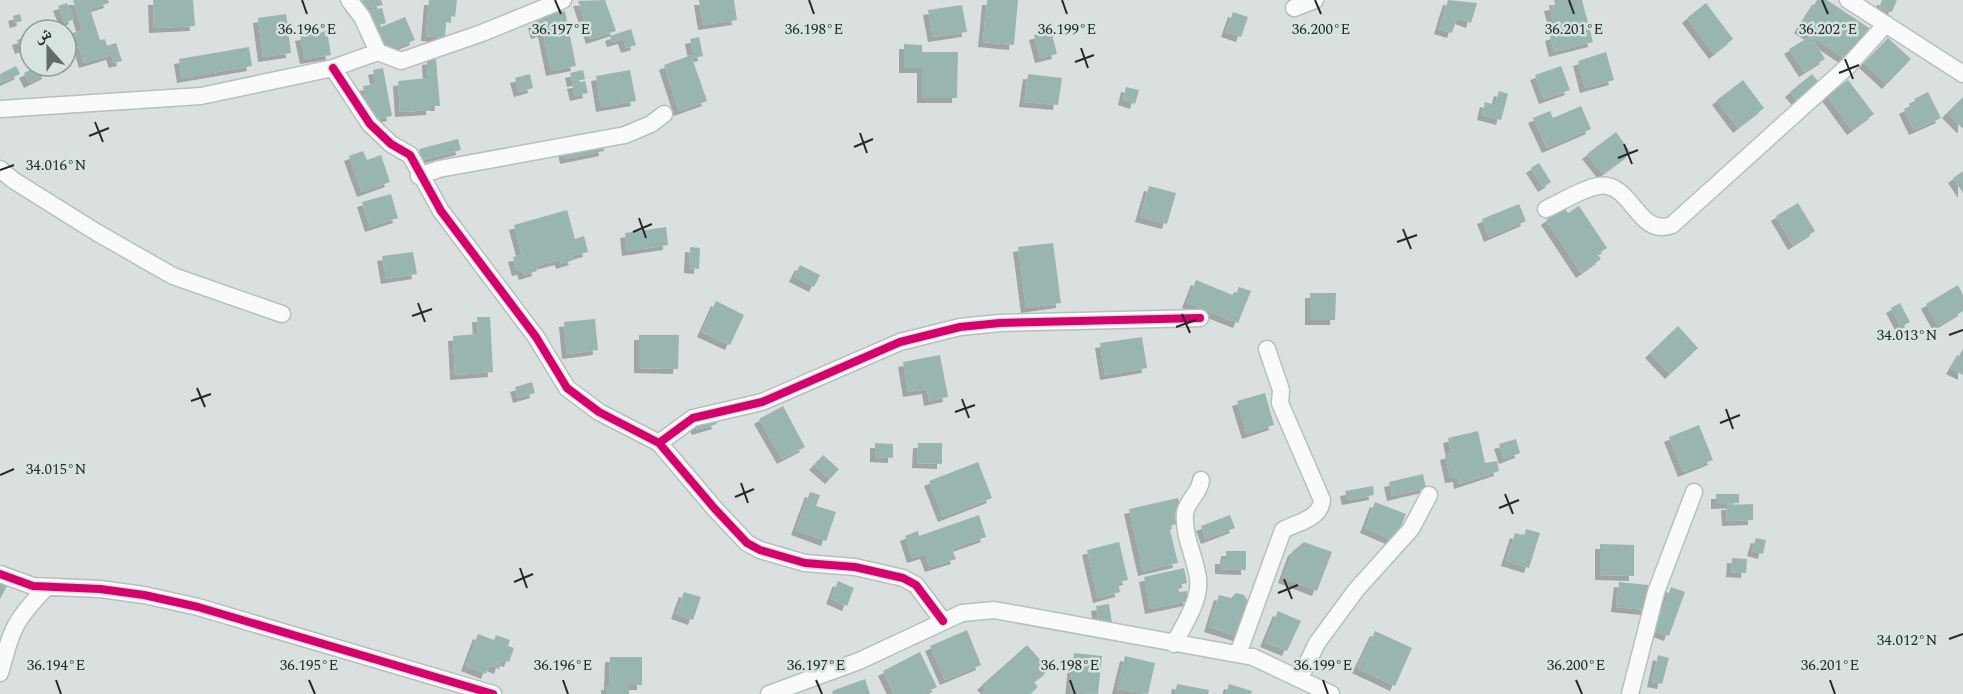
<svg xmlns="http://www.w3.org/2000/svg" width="1963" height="694" font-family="Spectral,'Noto Naskh Arabic',serif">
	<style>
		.building { fill: #99b5b0; filter: url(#shadow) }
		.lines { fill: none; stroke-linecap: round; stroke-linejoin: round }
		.minor-casing { stroke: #b9bebe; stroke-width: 19 }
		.minor { stroke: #f9fafa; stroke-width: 16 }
		.cycleway-casing { stroke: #d6e3e0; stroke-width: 11 }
		.cycleway { stroke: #d6006c; stroke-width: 8 }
		.ticks { fill: none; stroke: #252a29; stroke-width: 2 }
		.ticks-label { font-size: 15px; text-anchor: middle; fill: #252a29; stroke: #d6e3e0; stroke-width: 5; stroke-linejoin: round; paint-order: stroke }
	</style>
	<defs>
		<filter id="shadow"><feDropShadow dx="-5" dy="5" stdDeviation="0" flood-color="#0004"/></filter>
	</defs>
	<rect width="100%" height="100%" fill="#d9e0df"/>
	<path class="building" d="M73 0H108L109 3 90 9 100 40 105 39 107 46 116 43 122 61 114 63 111 55 84 63 79 47 74 48 70 34 82 30Z
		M153 0H193L195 26 154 28Z
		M357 0H381L383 5 359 10Z
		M429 0H457L455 17 451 16V23L446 22 445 38 426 36Z
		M605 0 616 31 591 39 578 1Z
		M699 0H734L737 20 703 25Z
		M987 0H1018L1014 45 983 42Z
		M1448 0 1477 3 1471 23 1457 18 1452 33 1439 29Z
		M1554 0H1582L1593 42 1554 52 1550 36 1556 34 1549 6 1555 5Z
		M1817 0H1827L1869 28 1847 60 1811 36 1825 59 1804 72 1789 49 1811 36 1799 28Z
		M1882 0H1897L1892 12 1879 8Z
		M67 3 74 19 65 23 58 6Z
		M1706 3 1733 39 1714 54 1687 18Z
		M962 5 967 32 933 37 928 10Z
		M382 8 386 23 371 27 367 11Z
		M565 11 576 66 551 71 543 32 536 34 533 23 541 21 540 16Z
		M1233 12 1248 17 1241 37 1226 32Z
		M20 14 22 21 15 23 13 16Z
		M286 14 291 53 263 57 258 18Z
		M405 17 415 40 386 52 376 29Z
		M631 29 636 45 626 48 623 39 612 42 610 36Z
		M1051 30 1057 54 1040 58 1034 35Z
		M327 31 331 55 305 59 300 36Z
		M30 36V46L20 49 17 40Z
		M699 37 703 56 694 58 690 39Z
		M1888 38 1911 59 1887 84 1864 63Z
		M904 44 922 45V52H958L957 98H922V68H904Z
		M249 47 252 66 182 78 179 59Z
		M1606 52 1614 80 1585 88 1578 61Z
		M691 55 707 101 679 111 664 65Z
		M436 59 440 106H431V110L400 112 398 81 428 78 427 60Z
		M16 66 20 74 1 83 0 74Z
		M38 66H44L47 74 29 83 24 73Z
		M1561 66 1570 90 1544 99 1535 75Z
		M383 68 392 116 369 120 363 86 376 84 373 70Z
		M583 70 585 79 572 82 570 73Z
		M630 70 636 101 601 107 596 76Z
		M530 74 533 88 519 92 515 78Z
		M1028 74 1062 78 1058 105 1024 102Z
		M1812 74 1822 86 1800 104 1790 92Z
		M1743 80 1764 108 1738 128 1717 100Z
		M1848 80 1874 114 1852 130 1827 96Z
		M585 81 588 93 575 96 572 84Z
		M1126 87 1139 90 1135 104 1123 100Z
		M1499 91 1508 94 1501 120 1482 115 1485 102 1495 105Z
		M1928 92 1941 118 1914 130 1904 109 1916 103 1914 99Z
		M1963 97V127L1962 128 1947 113Z
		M1581 106 1591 129 1547 148 1533 118 1550 111 1553 118Z
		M1616 132 1631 153 1603 174 1587 154Z
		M458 139 461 150 422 160 419 149Z
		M602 140 604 151 565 159 563 149Z
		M363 151 367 160 381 155 390 182 362 192 349 156Z
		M1539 163 1551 182 1543 187 1531 168Z
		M1963 171V193L1953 178Z
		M1149 186 1176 193 1167 224 1140 217Z
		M391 194 398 218 370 227 362 202Z
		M1798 203 1815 231 1793 245 1776 216Z
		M1519 204 1526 221 1489 237 1482 219Z
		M1579 206 1607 248 1597 254 1601 259 1581 273 1546 220 1564 207 1568 213Z
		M567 210 575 239 584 236 588 252 572 256 574 260 561 264 560 260 536 266 537 271 524 275 522 270 517 271 513 257 522 255 514 225Z
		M666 227 668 245 627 251 625 233Z
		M1053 243 1061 303 1026 308 1018 247Z
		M690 247 700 248 699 269 689 268Z
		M413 252 417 274 386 279 382 256Z
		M800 265 820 275 814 287 794 277Z
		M1196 280 1235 296 1239 287 1251 291 1238 323 1187 303Z
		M1958 285 1963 295V311L1938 326 1926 304Z
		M1310 293H1336L1335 320H1310Z
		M716 301 744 315 730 345 702 332Z
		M1900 303 1910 322 1901 327 1891 308Z
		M477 317H490L493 372 455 375 453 336 478 334Z
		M595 319 598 350 567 354 564 322Z
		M1678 326 1698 348 1670 374 1650 353Z
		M639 335H679L678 369 639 368Z
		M1142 337 1147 368 1105 375 1100 343Z
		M1963 349V375L1951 369Z
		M940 355 948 397 929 401 927 389 908 392 903 362Z
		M532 382 535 393 518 398 515 387Z
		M1265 393 1274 425 1247 434 1237 401Z
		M783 406 805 447 782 459 759 419Z
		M714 415 717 424 697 430 693 421Z
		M1699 425 1713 460 1683 472 1669 437Z
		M1478 431 1485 463 1497 461 1499 471 1459 484 1458 477 1450 478 1445 455 1451 453 1448 438Z
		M1516 439 1520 453 1504 459 1499 444Z
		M875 443 893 444V458L875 457Z
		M918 443H942V464L917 463Z
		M823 455 839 469 830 479 814 465Z
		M978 462 992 498 943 517 929 481Z
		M1423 474 1426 488 1392 496 1389 482Z
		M1373 486 1374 495 1347 500 1345 491Z
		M810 492 820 495 816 506 836 512 826 541 796 530Z
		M1716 494H1739V503L1716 504Z
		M1178 498 1181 511 1174 513 1177 524 1169 526 1178 563 1143 571 1129 509Z
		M1375 502 1406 514 1395 541 1365 528Z
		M1753 504V520L1727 521 1726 505Z
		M979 515 986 537 952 549 956 559 930 567 925 554 912 558 905 536 918 531 919 536Z
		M1230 515 1235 528 1206 539 1201 526Z
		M1526 529 1540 533 1529 568 1506 561 1515 533 1524 536Z
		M1756 538 1766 540 1763 554 1752 551Z
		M1119 542 1128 580 1118 582 1120 592 1098 598 1087 550Z
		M1304 542 1332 552 1317 591 1283 578 1293 551Z
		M1600 544 1634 545V576L1600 575Z
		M1226 551H1246V570L1220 569V559H1226Z
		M1732 558 1747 559 1746 573 1731 572Z
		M1184 568 1187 583 1178 585 1179 592 1187 591 1189 601 1150 609 1144 577Z
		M838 581 854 588 847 606 831 599Z
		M0 582 7 586 0 599Z
		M1619 582 1648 585 1646 610 1616 607Z
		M1671 587 1685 592 1669 636 1655 631Z
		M684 592 701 597 693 620 676 614Z
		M1236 593 1244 595 1251 605 1241 637 1209 627 1219 595 1231 598Z
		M1109 604 1112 623 1099 625 1096 606Z
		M1278 611 1301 621 1287 651 1265 642Z
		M967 630 981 665 945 680 930 646Z
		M1375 631 1412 648 1395 686 1357 668Z
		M478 634 494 640 496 635 510 640 508 646 514 648 509 662 502 660 499 669 489 665 486 674 466 666Z
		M1027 645 1049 670 1034 682 1038 687 1030 694H981L986 689 982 685Z
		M920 652 937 687 923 694H894L883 671Z
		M1074 653 1102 656 1098 694 1070 692Z
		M1658 655 1669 658 1662 684 1652 682Z
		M1125 656 1155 663 1148 694 1117 689Z
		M610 657H642V685H629V694H606V685H609Z
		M865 679 870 694H833L832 691Z
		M1177 684 1209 690 1208 694H1175Z
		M1229 684 1252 691 1251 694H1226Z"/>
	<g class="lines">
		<g class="minor-casing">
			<path id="minor" d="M349 0 362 17 378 52 401 61 482 33 563 0
				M1848 0 1963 74
				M1294 8 1315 0
				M333 68 370 124 391 144 410 155 441 211 536 337 567 388 599 412 659 443 715 509 747 543 760 550 805 563 855 567 903 578 916 585 943 621
				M0 109 201 96 333 68 378 52
				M0 169 13 180 96 232 173 276 282 314
				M419 176 439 169 625 135 651 124 664 114
				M1546 209C1562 202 1581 189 1598 186 1632 180 1637 238 1672 225L1848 66 1886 24
				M659 443 693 418 762 402 900 342 960 327 1000 323 1200 318
				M0 574 33 586 100 589 144 595 198 607 493 694
				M1174 644C1184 624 1201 600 1198 578 1195 556 1183 536 1185 513 1187 500 1200 493 1201 480
				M1238 654 1283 530C1298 522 1320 519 1322 500L1280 403 1281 390 1267 349
				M0 673C12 629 13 622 46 588
				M1300 678 1317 643 1356 590 1411 529 1429 495
				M769 694 859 661 962 613 994 610 1253 657 1331 694
				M1630 694 1656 592 1694 492"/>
		</g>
		<use href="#minor" class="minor"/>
		<g class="cycleway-casing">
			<path id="cycleway" d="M333 68 370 124 391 144 410 155 441 211 536 337 567 388 599 412 659 443 715 509 747 543 760 550 805 563 855 567 903 578 916 585 943 621
				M659 443 693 418 762 402 900 342 960 327 1000 323 1200 318
				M0 574 33 586 100 589 144 595 198 607 493 694"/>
		</g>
		<use href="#cycleway" class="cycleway"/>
	</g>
	<path class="ticks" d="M302 0 307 14M555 0 561 14M809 0 814 14M1062 0 1067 14M1315 0 1321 14M1569 0 1574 14M1822 0 1828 14M1081 48 1088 68M1845 59 1853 79M1075 62 1094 55M1839 73 1859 65M95 122 103 142M860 133 867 153M89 136 109 128M1624 144 1632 164M854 147 873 139M1618 158 1638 150M0 170 14 165M639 218 646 238M1403 229 1411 249M633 232 652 224M1397 242 1417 235M418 303 425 322M1182 314 1190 333M412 316 432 309M1176 327 1196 320M1949 335 1963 330M197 388 205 407M962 399 969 418M191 401 211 394M1726 409 1733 429M955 412 975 405M1720 423 1740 415M0 475 14 469M741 483 748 503M1505 494 1513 514M735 497 754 489M1499 508 1519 500M520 568 527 588M1284 579 1292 599M514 582 533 574M1278 593 1298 585M1949 639 1963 634M56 680 61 694M309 680 315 694M563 680 568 694M816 680 822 694M1070 680 1075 694M1323 680 1328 694M1576 680 1582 694M1830 680 1835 694"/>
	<g class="ticks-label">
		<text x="1321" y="34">36.200°E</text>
		<text x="307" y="34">36.196°E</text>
		<text x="561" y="34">36.197°E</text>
		<text x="814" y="34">36.198°E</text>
		<text x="1067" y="34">36.199°E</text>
		<text x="1574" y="34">36.201°E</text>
		<text x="1828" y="34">36.202°E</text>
		<text x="56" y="170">34.016°N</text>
		<text x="1907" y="340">34.013°N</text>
		<text x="56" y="474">34.015°N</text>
		<text x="1907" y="645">34.012°N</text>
		<text x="56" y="670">36.194°E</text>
		<text x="309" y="670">36.195°E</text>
		<text x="563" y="670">36.196°E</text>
		<text x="816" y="670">36.197°E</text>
		<text x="1070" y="670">36.198°E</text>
		<text x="1323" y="670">36.199°E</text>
		<text x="1576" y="670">36.200°E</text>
		<text x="1830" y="670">36.201°E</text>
	</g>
	<g transform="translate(48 48) rotate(339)"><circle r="28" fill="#d6e3e0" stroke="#8f9997" stroke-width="1.5"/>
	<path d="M0-4.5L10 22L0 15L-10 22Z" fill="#646a69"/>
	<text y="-9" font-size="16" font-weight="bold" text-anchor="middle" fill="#252a29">ش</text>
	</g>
</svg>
